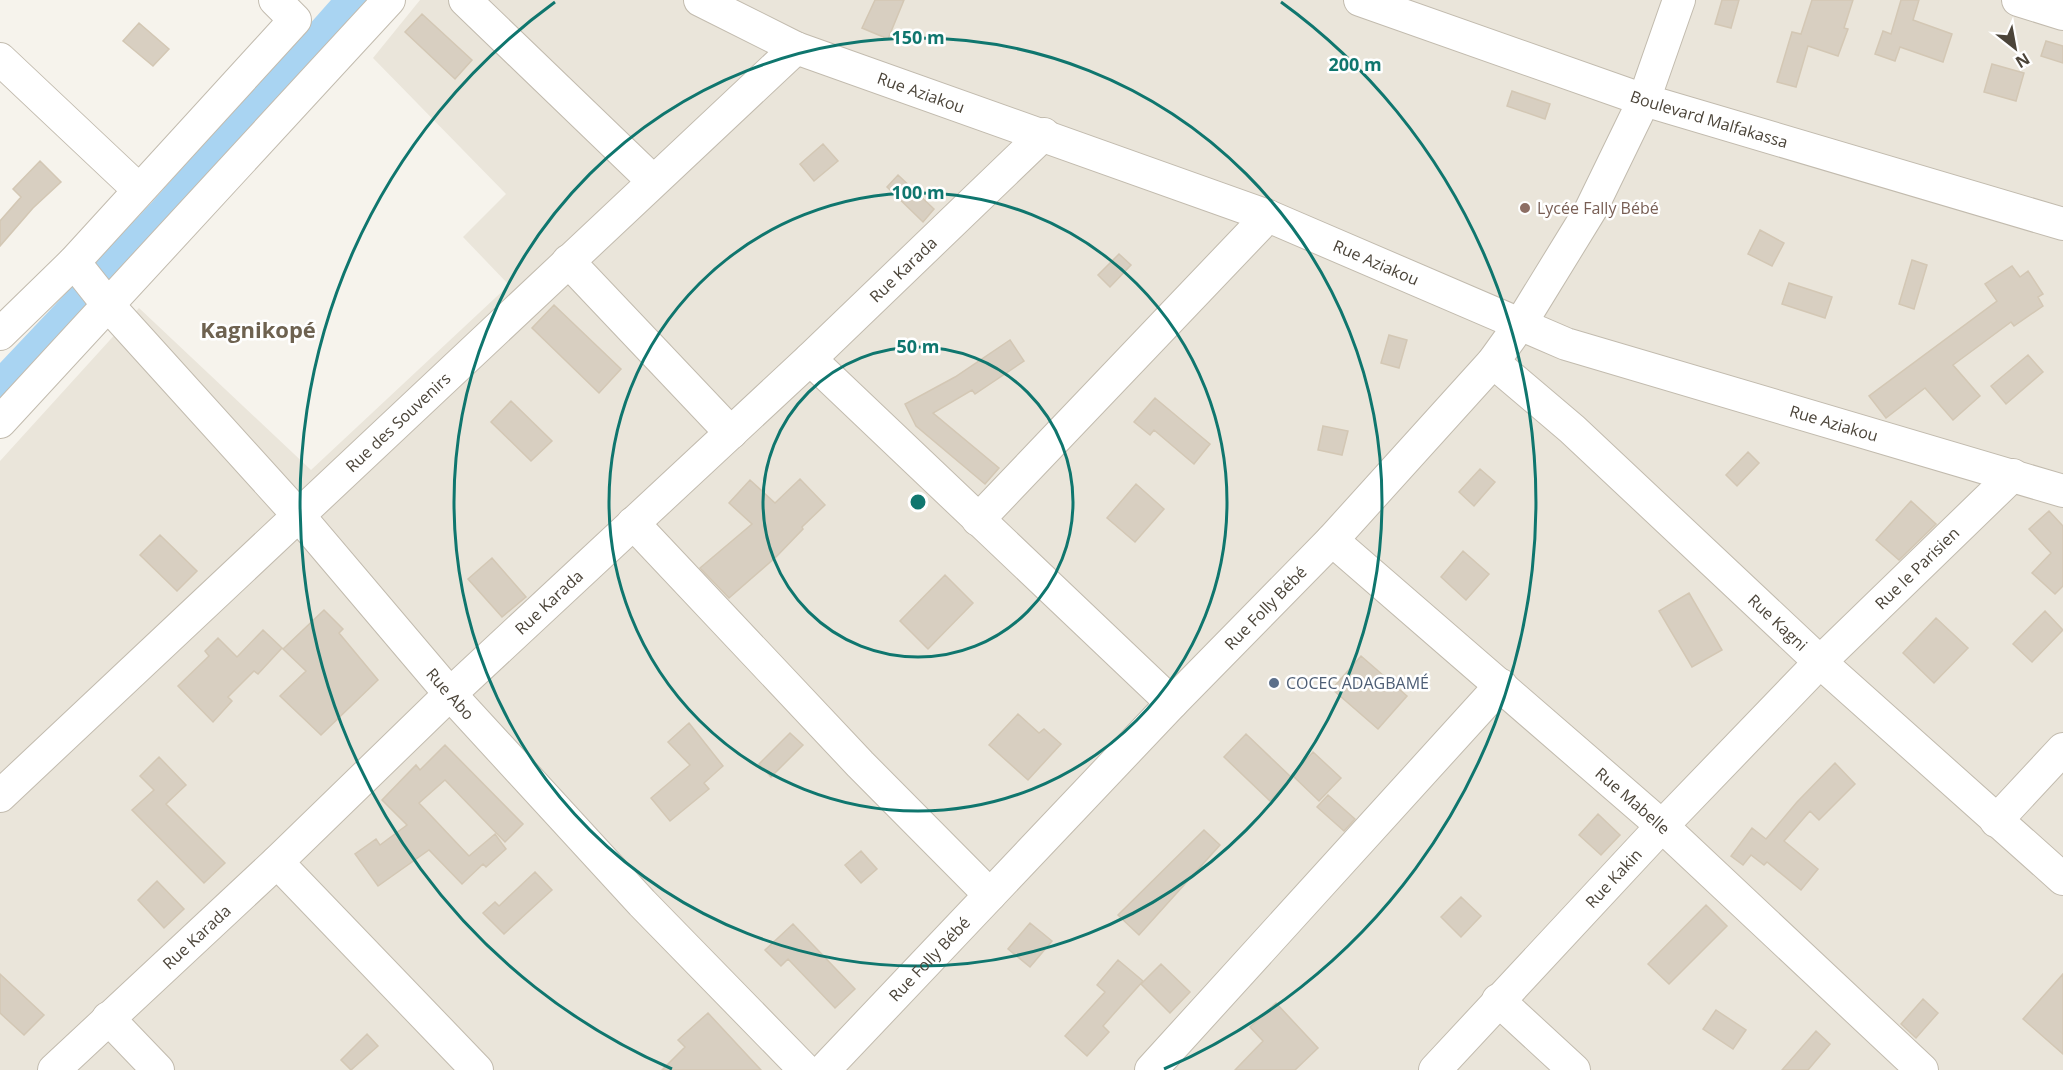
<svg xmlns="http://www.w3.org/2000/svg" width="2063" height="1070" font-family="'Open Sans',sans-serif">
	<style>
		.residential { fill: #eae5da }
		.water { fill: #a9d4f2 }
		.building { fill: #d8cfc1; stroke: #d3c7b4; stroke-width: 1.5 }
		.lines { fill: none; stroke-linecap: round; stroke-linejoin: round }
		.minor-casing { stroke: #c2bbae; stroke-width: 34 }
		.minor { stroke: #fff; stroke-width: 32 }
		.ring { fill: none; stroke: #0f766e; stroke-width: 3 }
		.education-dot { fill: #8d6e63; stroke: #fff; stroke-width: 2 }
		.service-dot { fill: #5c6f8a; stroke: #fff; stroke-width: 2 }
		.labels { text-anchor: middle; stroke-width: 5; stroke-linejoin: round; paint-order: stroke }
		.street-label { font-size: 16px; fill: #4b4439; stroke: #fff }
		.education-label { font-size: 16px; fill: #785e54; stroke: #fff; text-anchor: start }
		.service-label { font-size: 16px; fill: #4e5e75; stroke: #fff; text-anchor: start }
		.district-label { font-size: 22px; font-weight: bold; fill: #6e6250; stroke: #fff }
		.centre { fill: #0f766e; stroke: #fff; stroke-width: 3 }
		.ring-label { font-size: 18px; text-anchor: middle; font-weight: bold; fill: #0f766e; stroke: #fff; stroke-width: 5; stroke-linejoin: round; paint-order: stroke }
	</style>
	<rect width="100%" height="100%" fill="#f6f3ec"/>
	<path class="residential" d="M420 0H2063V1070H0V461L139 308 311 470 509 285 463 237 506 194 373 58Z"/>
	<path class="water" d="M331 0H373L0 400V363L152 202Z"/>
	<path class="building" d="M875 0H904L888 39 862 28Z
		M1722 0H1739L1731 28 1715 24Z
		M1812 0H1853L1844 28 1848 29 1838 56 1808 46 1796 87 1777 82 1792 32 1801 34Z
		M1901 0H1919L1913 20 1952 34 1943 62 1900 47 1895 61 1875 54 1883 31 1891 34Z
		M422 14 472 60 455 79 405 32Z
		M139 23 169 49 153 66 123 41Z
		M2046 41 2063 46V63L2041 56Z
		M1992 64 2024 73 2016 101 1984 92Z
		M1512 91 1550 104 1545 119 1507 106Z
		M823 144 838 161 814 181 800 164Z
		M40 161 61 182 33 208 0 246V221L21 197 13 189Z
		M898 175 934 209 923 222 887 187Z
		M1760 230 1784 243 1772 266 1748 254Z
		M1119 254 1131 265 1110 287 1098 275Z
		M1912 260 1927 265 1914 309 1899 304Z
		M2012 266 2020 277 2028 271 2043 294 2038 297 2043 306 2014 326 2011 322 1953 365 1980 396 1953 420 1925 388 1886 418 1869 396 1997 301 1985 284Z
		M1789 283 1832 297 1825 318 1782 304Z
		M554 305 621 369 599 393 532 328Z
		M1389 335 1407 340 1399 368 1381 363Z
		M1010 340 1024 361 975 394 972 390 933 413 999 468 985 484 916 426 905 404 955 377Z
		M2028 355 2043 372 2006 404 1991 386Z
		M1155 398 1210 444 1194 464 1154 430 1150 435 1134 422Z
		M511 401 552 441 531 461 491 422Z
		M1323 426 1348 431 1342 455 1318 450Z
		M1748 452 1759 463 1737 486 1726 475Z
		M1480 469 1495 482 1474 506 1459 492Z
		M800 479 825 505 802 527 803 529 776 557 729 598 700 568 752 524 729 503 750 480 775 503Z
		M1136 484 1164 509 1135 542 1107 518Z
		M1911 501 1936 524 1899 560 1876 540Z
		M2049 511 2063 526V586L2055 594 2032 573 2051 553 2029 529Z
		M160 535 197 571 177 591 140 555Z
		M1463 551 1489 574 1466 600 1441 577Z
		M492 558 526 597 502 617 468 579Z
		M945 575 973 603 928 649 900 621Z
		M1689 593 1722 650 1692 667 1659 611Z
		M324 610 343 629 339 633 378 680 321 735 280 696 306 671 283 649Z
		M2045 611 2063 630 2032 662 2013 644Z
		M1936 618 1968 648 1934 683 1903 653Z
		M263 630 282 648 258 674 254 671 228 697 232 701 213 722 178 686 209 656 205 651 218 638 237 657Z
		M1361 656 1407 696 1378 729 1332 689Z
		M1018 714 1039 733 1044 729 1061 744 1028 780 989 745Z
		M689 723 723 766 704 783 709 789 670 821 651 798 690 765 668 742Z
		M790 733 803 745 771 777 759 764Z
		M1246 734 1292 778 1270 801 1224 757Z
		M445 745 523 824 505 842 445 780 419 803 469 856 495 834 506 849 486 867 483 864 462 884 429 850 378 886 355 854 376 839 380 845 407 825 382 800 416 765 420 770Z
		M1313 752 1341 778 1319 801 1292 775Z
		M159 757 186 785 166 804 225 863 204 883 132 810 154 790 140 776Z
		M1835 763 1855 784 1819 820 1810 811 1784 841 1818 869 1801 890 1767 862 1764 865 1751 855 1743 865 1731 856 1752 828 1766 839 1797 802Z
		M1328 795 1355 819 1344 831 1317 807Z
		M1598 814 1620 835 1601 855 1579 835Z
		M1204 830 1220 845 1139 935 1118 915Z
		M861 851 877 869 861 883 845 865Z
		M535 872 552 890 504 934 483 913 495 902 499 906Z
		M157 881 184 909 164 928 138 900Z
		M1461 897 1481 916 1461 937 1441 917Z
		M1706 905 1727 926 1669 984 1648 964Z
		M1030 923 1052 941 1030 967 1008 949Z
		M793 924 855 989 835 1008 788 959 781 966 765 950Z
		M1118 960 1143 981 1103 1026 1109 1032 1087 1056 1065 1036 1105 992 1097 985Z
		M1161 964 1190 992 1170 1013 1141 984Z
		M0 974 44 1015 24 1035 0 1013Z
		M2063 974V1054L2023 1019Z
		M1923 999 1938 1013 1916 1038 1901 1024Z
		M1276 1003 1318 1048 1295 1070H1235L1263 1041 1250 1027Z
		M1716 1010 1746 1030 1733 1049 1703 1029Z
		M708 1013 761 1070H662L685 1047 678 1040Z
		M1816 1031 1830 1044 1808 1070H1782Z
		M367 1034 378 1046 351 1070 341 1060Z"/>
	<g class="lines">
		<g class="minor-casing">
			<g id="minor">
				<path d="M465 0 653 181"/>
				<path id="s1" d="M700 0 796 48 1268 216 1566 344 2063 491"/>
				<path id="s2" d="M1360 0 1644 100 2063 224"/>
				<path d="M2018 0 2063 14"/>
				<path d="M0 59 139 190"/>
				<path d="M568 261 731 433"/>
				<path id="s3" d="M74 262 108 305 299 516 450 694 642 903 805 1070"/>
				<path d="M0 334 74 262 295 20 275 0"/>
				<path d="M810 359 1172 703"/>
				<path id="s4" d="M1493 362 1572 429 1820 662 2063 879"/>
				<path d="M0 422 389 0"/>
				<path d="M978 520 1268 216"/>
				<path d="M633 523 860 764 990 895"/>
				<path id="s5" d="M1332 540 1662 826 1922 1070"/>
				<path id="s6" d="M0 796 796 48"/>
				<path d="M1996 821 2063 749"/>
				<path d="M277 862 477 1070"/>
				<path d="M1498 1000 1574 1070"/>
				<path d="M108 1018 158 1070"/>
				<path id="s7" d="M54 1070 277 862 450 694 810 359 1044 134"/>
				<path id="s8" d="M824 1070 1172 703 1332 540 1493 362 1521 323 1591 209 1644 100 1679 0"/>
				<path d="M1151 1070 1501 685"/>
				<path id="s9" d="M1435 1070 1662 826 1820 662 2013 475"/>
			</g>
		</g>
		<use href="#minor" class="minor"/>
	</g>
	<g class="ring">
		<circle cx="918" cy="502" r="155"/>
		<circle cx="918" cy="502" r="309"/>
		<circle cx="918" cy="502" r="464"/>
		<path d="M672 1069A618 618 0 0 1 555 2M1281 2A618 618 0 0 1 1164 1069"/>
	</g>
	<circle class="education-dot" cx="1525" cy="208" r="6"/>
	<circle class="service-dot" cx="1274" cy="683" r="6"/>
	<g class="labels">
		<g class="street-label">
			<text dy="6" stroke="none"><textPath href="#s1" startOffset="240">Rue Aziakou</textPath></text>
			<text dy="6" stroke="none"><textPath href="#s2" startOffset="369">Boulevard Malfakassa</textPath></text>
			<text dy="6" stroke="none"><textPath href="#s1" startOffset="726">Rue Aziakou</textPath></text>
			<text dy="6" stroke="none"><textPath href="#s7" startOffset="1167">Rue Karada</textPath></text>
			<text dy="6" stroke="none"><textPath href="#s6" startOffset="546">Rue des Souvenirs</textPath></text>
			<text dy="6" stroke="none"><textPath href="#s1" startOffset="1212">Rue Aziakou</textPath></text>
			<text dy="6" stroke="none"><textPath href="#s9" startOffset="696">Rue le Parisien</textPath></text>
			<text dy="6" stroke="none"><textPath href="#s7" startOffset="681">Rue Karada</textPath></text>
			<text dy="6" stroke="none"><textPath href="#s8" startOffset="639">Rue Folly Bébé</textPath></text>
			<text dy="6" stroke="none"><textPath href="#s4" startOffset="386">Rue Kagni</textPath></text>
			<text dy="6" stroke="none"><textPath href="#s3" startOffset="573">Rue Abo</textPath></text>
			<text dy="6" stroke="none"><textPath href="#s5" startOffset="398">Rue Mabelle</textPath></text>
			<text dy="6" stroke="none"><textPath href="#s9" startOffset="262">Rue Kakin</textPath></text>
			<text dy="6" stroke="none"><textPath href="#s7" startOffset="195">Rue Karada</textPath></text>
			<text dy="6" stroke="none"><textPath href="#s8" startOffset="153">Rue Folly Bébé</textPath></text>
		</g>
		<g class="education-label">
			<text x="1537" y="214">Lycée Fally Bébé</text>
		</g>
		<g class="service-label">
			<text x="1286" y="689">COCEC ADAGBAMÉ</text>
		</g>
		<g class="district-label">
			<text x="258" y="338">Kagnikopé</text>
		</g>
	</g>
	<circle cx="918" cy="502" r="9" class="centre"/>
	<g class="ring-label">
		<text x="918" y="44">150 m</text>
		<text x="1355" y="71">200 m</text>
		<text x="918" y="199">100 m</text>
		<text x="918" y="353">50 m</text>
	</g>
	<g transform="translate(2015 48) rotate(149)" stroke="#ffffff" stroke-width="4.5" paint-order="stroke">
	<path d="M0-4.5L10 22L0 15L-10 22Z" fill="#4b4439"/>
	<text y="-9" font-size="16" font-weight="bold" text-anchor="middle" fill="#4b4439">N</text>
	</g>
</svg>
